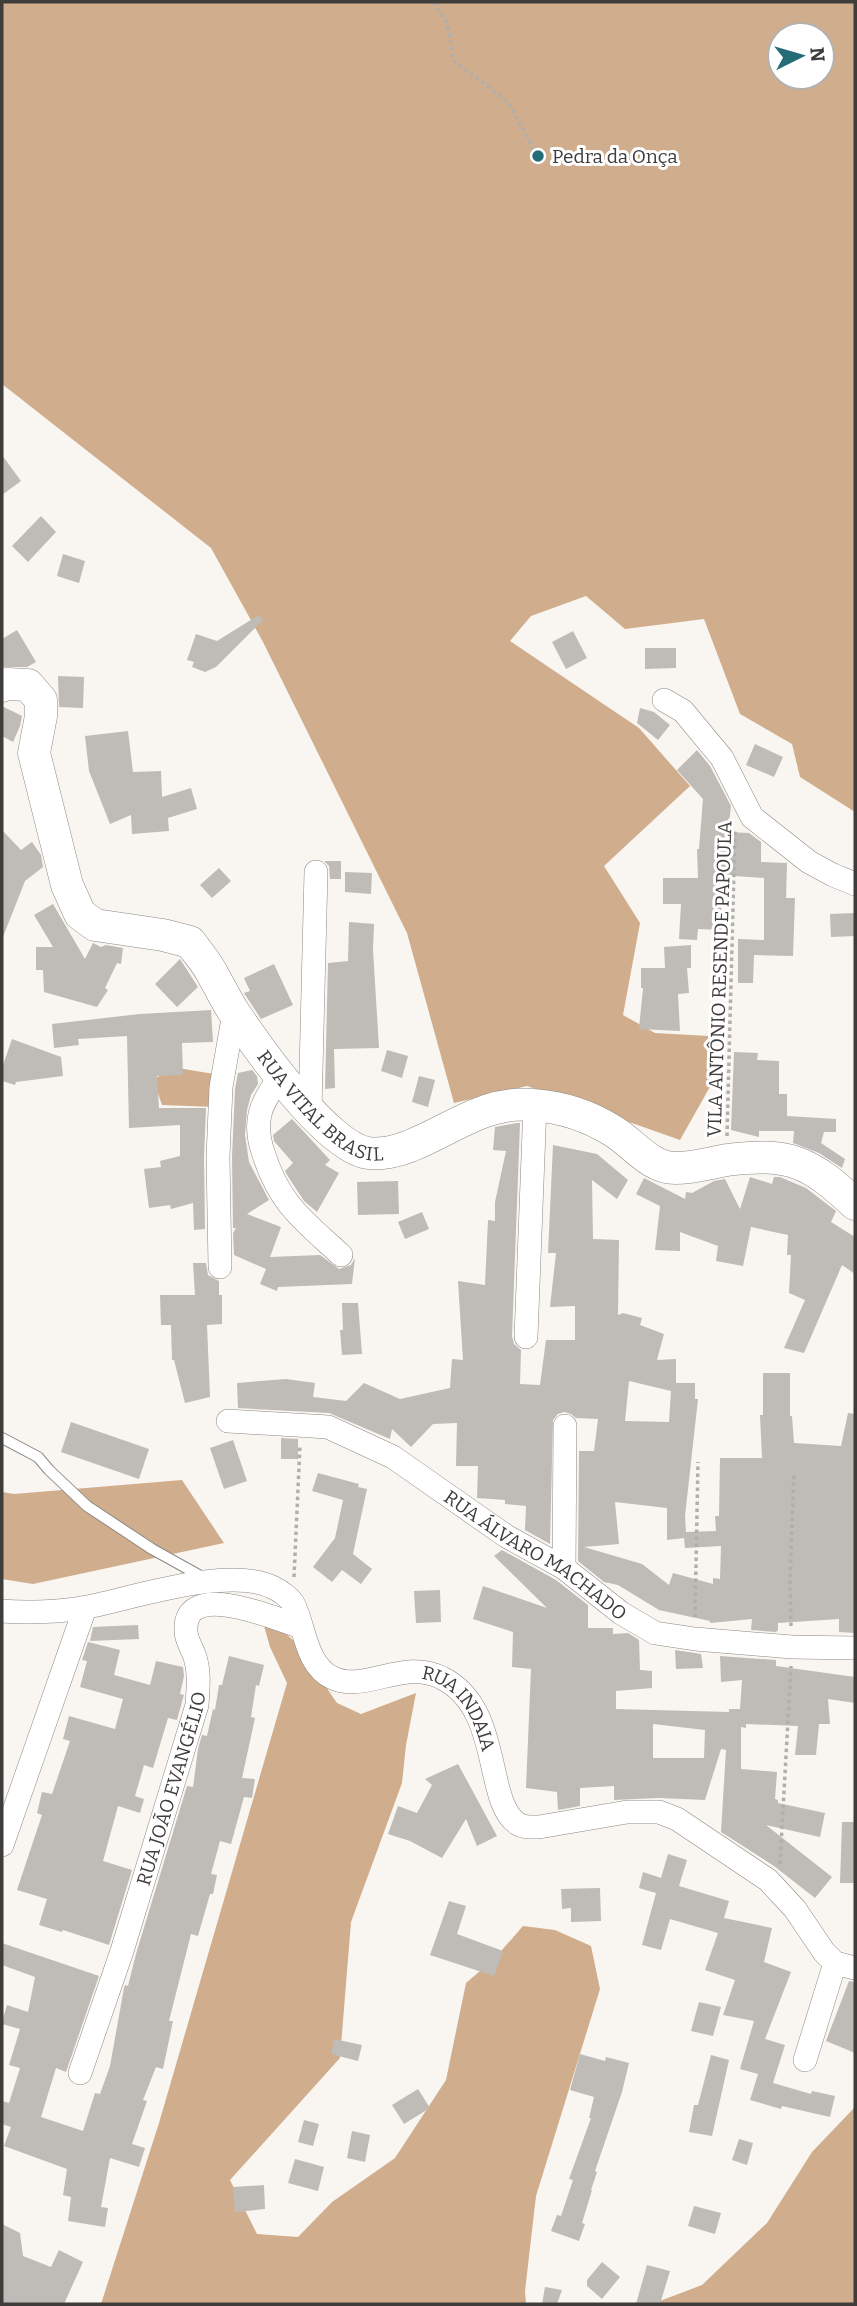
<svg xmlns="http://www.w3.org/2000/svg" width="857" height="2306" font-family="Bitter,serif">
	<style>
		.forest { fill: #d0ae8d; fill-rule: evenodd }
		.building { fill: #bfbbb7; fill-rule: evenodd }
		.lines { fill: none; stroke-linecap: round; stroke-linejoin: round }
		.lane-casing { stroke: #8c8884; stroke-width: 12 }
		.street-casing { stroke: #8c8884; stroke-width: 24 }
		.secondary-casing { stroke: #8c8884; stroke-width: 33 }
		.path { stroke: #b2afab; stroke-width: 3.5; stroke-dasharray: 3.5 3.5; stroke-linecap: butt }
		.lane { stroke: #fff; stroke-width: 10 }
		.street { stroke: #fff; stroke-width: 23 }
		.secondary { stroke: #fff; stroke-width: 32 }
		.poi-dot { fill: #246d78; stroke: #fff; stroke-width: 2.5 }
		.labels { text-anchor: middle; stroke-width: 6; stroke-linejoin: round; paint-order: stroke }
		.poi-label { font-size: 19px; fill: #3e3d3b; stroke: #fff; text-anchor: start }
		.street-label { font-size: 19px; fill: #3e3d3b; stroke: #fff }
	</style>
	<rect width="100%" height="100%" fill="#f9f5f0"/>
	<path class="forest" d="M2 2H855V812L800 777 792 744 740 714 704 619 625 629 586 596 531 616 510 641 639 728 690 786 604 866 640 923 623 1015 655 1033 709 1036 711 1085 680 1140 527 1086 454 1103 407 933 263 642 211 548 2 384ZM780 35H822V77H780Z
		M178 1068 214 1074 215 1107 162 1105 153 1079Z
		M182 1480 224 1543 33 1584 2 1579V1492L14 1494Z
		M264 1626 281 1629 295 1642 337 1703 361 1714 416 1693 406 1745 402 1783 351 1922 340 2058 230 2180 257 2234 298 2237 332 2202 395 2158 446 2080 466 1983 495 1958 523 1926 555 1930 591 1946 600 1989 536 2196 525 2291 526 2304H101L159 2123 287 1683 270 1647Z
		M855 2107V2304H652L702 2285 767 2223 812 2152Z"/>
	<path class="building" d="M2 455 21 481 2 495Z
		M41 516 56 532 28 562 12 546Z
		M63 554 85 561 79 583 57 576Z
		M259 615 263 620 216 667 205 672 192 667 194 662 187 660 196 634 217 641Z
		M17 630 36 662 27 667H2V639Z
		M573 631 587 658 566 669 552 642Z
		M645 648H676V668L645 669Z
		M58 676 84 677 83 708 59 707Z
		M2 706 22 716 20 726 13 742 2 736Z
		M640 708 654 712 670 725 658 740 637 723Z
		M128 731 133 772 161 771 162 797 191 788 197 809 168 818 169 831 132 834 131 815 110 824 89 771 85 736Z
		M755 744 783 757 774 777 746 765Z
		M697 750 710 766 731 806 728 832 749 833 761 842V862L787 863 786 898H795L793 956 754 955 753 983H738V939L764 940V878L720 875 722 930 698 929 697 940 679 939 681 904H663V878H698L697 849H699L703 799 677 770Z
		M2 830 21 850 32 842 41 855 43 867 25 881 3 937Z
		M324 861H341V879H330L329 866Z
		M219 868 231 881 212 898 200 885Z
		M345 872 372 873 371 894 345 892Z
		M53 904 85 959 93 943 101 947 106 945 123 948 121 964 117 963 105 988 108 990 97 1007 44 992 43 970H36V947H53L34 915Z
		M855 913V936L831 937 830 914Z
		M349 922 374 924 373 950 379 1048 334 1049 335 1088 325 1089 328 963 348 961Z
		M691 945V968H687L689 993 678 994 680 1031 639 1029 643 988H641V968H665L664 947Z
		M180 959 198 987 177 1007 155 984Z
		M274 964 293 1005 261 1019 244 993 250 991 244 978Z
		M211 1010 213 1042 182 1043 183 1075 157 1076 159 1108H206L204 1157 205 1229 194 1230 193 1203 171 1209 170 1205 149 1208 144 1169 161 1167 160 1161 180 1156V1125L129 1128 127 1036 78 1039 79 1045 54 1048 52 1024 140 1014Z
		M12 1039 61 1057 63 1076 16 1082 15 1085 2 1081V1068Z
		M387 1050 408 1056 402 1078 381 1071Z
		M734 1052 758 1053 757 1060 779 1061V1094H787V1116L836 1119V1132H824L821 1143 845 1159 842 1168 819 1153 793 1143 794 1131H759V1137L731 1130Z
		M252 1070 257 1076 258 1084 251 1095 247 1110 245 1135 249 1162 269 1200 247 1214 281 1227 270 1257 320 1255 339 1269 351 1265 355 1258 352 1284 278 1287 277 1291 260 1284 266 1269 234 1255 233 1233 236 1228H233L232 1157 235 1089 238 1073Z
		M419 1076 435 1080 428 1107 412 1102Z
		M292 1119 330 1160 325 1165 339 1173 317 1212 304 1201 289 1178 285 1171 293 1163 274 1141 273 1135Z
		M517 1123H520L512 1336 514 1344 521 1350 520 1384 540 1385 546 1340H575V1306L550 1307 556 1253H548L553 1145 597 1154 628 1180 617 1199 592 1180 593 1239 619 1240 618 1315 623 1313 642 1318 640 1325 664 1334 657 1360 676 1359V1383H695V1399H698L685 1516 686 1532 716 1531 715 1516H719L720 1458H762L760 1415H763V1373H790V1416H792L794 1443 841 1446 848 1413 855 1414V1633L839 1632V1619L778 1623V1630L776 1632 751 1630 752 1619 710 1623V1621L659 1610 618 1585 604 1582 578 1561 579 1451H594L598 1419 576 1418 571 1414 564 1412 558 1414 553 1420 550 1544 525 1530 526 1506 505 1504V1500L477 1498 478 1466H456L457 1423 433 1424 411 1447 392 1429 390 1439 329 1413 238 1408 237 1383 286 1379 315 1383 313 1397 346 1401 364 1383 400 1399 450 1388 452 1359 463 1360 458 1281 485 1285 488 1220 495 1221V1202L506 1151 493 1150 495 1127ZM629 1381 671 1391 669 1422 625 1421ZM615 1502 667 1508V1540L684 1538 685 1548 721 1546 720 1579 713 1578V1584L673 1573 669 1585 642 1564 584 1547 619 1544Z
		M750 1177 772 1184 774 1177H780L806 1188 836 1211 831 1222 855 1237V1274L842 1265 804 1353 784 1348 805 1300 789 1293 791 1255H787L788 1235 751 1227 743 1266 716 1261 718 1246 680 1232V1251L655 1250 660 1206 636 1194 644 1178 685 1199 686 1192 692 1193 714 1181 725 1179 740 1209Z
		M398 1181 399 1214 358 1215 357 1182Z
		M422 1212 429 1229 405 1239 398 1222Z
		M193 1263H206L208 1275 219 1281V1295H222V1324L207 1325 210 1397 185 1403 174 1360H172L171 1325H161L160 1295H195Z
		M342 1303H358L362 1354 342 1355 340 1330H343Z
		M71 1422 149 1449 139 1479 61 1452Z
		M281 1438 298 1439V1459H281Z
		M233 1440 247 1481 224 1489 210 1448Z
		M318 1473 359 1484 358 1487 367 1489 353 1554 372 1569 361 1584 342 1570 332 1582 313 1567 335 1538 343 1500 312 1491Z
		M502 1550 556 1580 588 1605V1628H613V1634L628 1633 639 1640 640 1670 652 1671V1688L616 1691V1709L729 1712V1709H740L742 1680 721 1682 720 1656 776 1660V1666L855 1677V1703L828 1699 830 1724H819L816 1755H795L798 1726 746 1724V1728L741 1727V1769L777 1772 775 1799 778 1800V1803L825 1813 820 1837 766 1825 832 1877 815 1898 774 1866 721 1832 726 1750 721 1749 705 1800 659 1798 614 1800V1786L580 1788V1806L558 1810 557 1792 526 1788 531 1669 512 1667 513 1632 473 1619 483 1586 547 1608 494 1556ZM653 1724 705 1730 704 1758H653Z
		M440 1590 441 1622 416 1623 414 1591Z
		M138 1625 139 1639 90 1641 93 1627Z
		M88 1642 120 1650 114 1675 150 1685 156 1661 183 1667 184 1676 180 1694 184 1695 183 1698 177 1720 168 1718 153 1768 144 1765 135 1796 144 1799 140 1813 118 1806 103 1861 132 1870 109 1945 63 1930 62 1932 39 1925 47 1899 17 1890 42 1815 37 1813 42 1792 52 1794 70 1741 63 1739 69 1716 115 1729 123 1699 80 1687 87 1661 82 1660Z
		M675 1650 701 1654 703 1668 676 1669Z
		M229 1656 264 1665 259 1686 256 1685 251 1717 255 1718 242 1778 255 1779 252 1798 244 1797 231 1844 220 1841 211 1874 217 1875 213 1894H210L198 1936 191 1934 169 2021H173L163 2069 156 2067 143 2100 147 2101 132 2144 145 2148 139 2167 110 2158 101 2207 108 2208 105 2227 68 2221 71 2197 63 2195 67 2169 4 2146 11 2127 2 2124V2101L9 2103 20 2068 9 2065 20 2029 2 2024V2022L7 2005 28 2012 35 1977 2 1965V1943L99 1976 66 2072 56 2068 41 2117 83 2131 95 2093 100 2094 110 2066 124 1988 125 1985 128 1986 136 1954 187 1786 193 1787 198 1749 202 1735 207 1736 213 1709 215 1710 219 1685H222Z
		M458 1764 497 1836 477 1846 466 1819 442 1858 410 1841 388 1834 398 1806 417 1813 432 1785 425 1779Z
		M842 1822H855V1883H840Z
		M668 1854 687 1860 679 1886 729 1901 724 1918 772 1928 764 1962 791 1972 765 2039 785 2045 773 2083 811 2094 812 2091 835 2096 830 2117 782 2106 781 2109 750 2100 758 2074 740 2069 754 2021 723 2015 735 1980 705 1970 718 1933 670 1919 661 1950 642 1945 656 1893 639 1888 643 1872 661 1878Z
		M600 1888 601 1921 571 1922V1908L562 1909 561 1889Z
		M449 1901 466 1906 457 1934 503 1951 494 1976 430 1955Z
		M849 1981 855 1982V2053L826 2041Z
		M699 2002 721 2007 713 2036 691 2031Z
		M334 2039 362 2045 358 2061 331 2054Z
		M580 2054 605 2061 606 2057 629 2063 622 2092 595 2171 597 2172 591 2190H592L582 2223 585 2224 579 2241 551 2231 557 2215 561 2216 573 2180 569 2179 591 2118H589L594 2097 570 2090Z
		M711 2055 729 2060 712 2136 689 2132 694 2105H698Z
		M418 2089 430 2108 404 2124 392 2105Z
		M304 2120 319 2124 313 2146 298 2142Z
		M352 2131 370 2135 365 2162 347 2158Z
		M739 2139 753 2143 747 2165 732 2160Z
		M295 2159 324 2167 318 2191 288 2183Z
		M264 2185 265 2209 235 2212 233 2187Z
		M694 2206 721 2213 715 2234 688 2226Z
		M2 2224 20 2233 23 2256 51 2267 59 2250 83 2262 64 2304H2Z
		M602 2262 620 2277 602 2299 587 2286V2280Z
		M647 2265 670 2271 660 2304H636Z
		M545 2287 562 2290 557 2304H542Z"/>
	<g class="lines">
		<g class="lane-casing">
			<path id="lane" d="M2 1438 38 1457 49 1470 87 1506 152 1549 206 1579"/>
		</g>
		<g class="street-casing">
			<g id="street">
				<path d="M664 700 683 711 722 758 752 817 809 862 833 875 855 884"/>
				<path d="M280 1076C273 1088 263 1100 260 1114 257 1127 259 1140 263 1152 279 1204 303 1220 341 1255"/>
				<path d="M310 1110 316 872"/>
				<path d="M220 1267 218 1157 221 1087 234 1013"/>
				<path d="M526 1337 535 1105"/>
				<path id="s1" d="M228 1421 328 1427 393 1457 506 1536 564 1568 621 1613 655 1633 695 1639 792 1647 855 1648"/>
				<path d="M564 1568 565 1426"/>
				<path id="s2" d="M2 1611C25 1613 64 1612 87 1607 134 1598 230 1565 274 1588 281 1591 291 1599 294 1605 305 1628 306 1666 333 1678 365 1693 404 1658 442 1678 503 1708 484 1803 518 1824 525 1828 531 1827 539 1827L627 1812H659L677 1819 768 1880 795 1909 824 1952 835 1963 855 1968"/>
				<path d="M2 1845 85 1608"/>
				<path d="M805 2060 835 1963"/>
				<path id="s3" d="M80 2073 122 1951 197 1705C198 1689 200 1673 195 1657 192 1648 186 1640 186 1631 183 1578 276 1619 301 1627"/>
			</g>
		</g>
		<g class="secondary-casing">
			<g id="secondary">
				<path id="s4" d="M2 686 7 684 28 685 41 700V716L34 753 67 885 80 914 95 925 163 935 190 942C198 953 208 964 214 977 221 989 227 1002 235 1014 258 1048 327 1147 368 1153 381 1155 398 1151 410 1146 451 1130 486 1100 533 1105 561 1107 589 1116 613 1131 633 1143 650 1168 675 1168 693 1168 710 1163 727 1160 790 1152 810 1162 855 1204"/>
			</g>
		</g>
		<path class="path" d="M434 2 447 23 454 61 508 102 538 156
			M727 1136 735 829
			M294 1577 300 1445
			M695 1617 698 1462
			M791 1626 790 1581 794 1472
			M780 1864 791 1666"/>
		<use href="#lane" class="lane"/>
		<use href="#street" class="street"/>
		<use href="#secondary" class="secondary"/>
	</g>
	<circle class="poi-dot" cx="538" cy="156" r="7"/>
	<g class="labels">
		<g class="poi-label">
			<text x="552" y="163">Pedra da Onça</text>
		</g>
		<g class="street-label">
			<text transform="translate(719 979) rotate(-88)" y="7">VILA ANTÔNIO RESENDE PAPOULA</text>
			<text dy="7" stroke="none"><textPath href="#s4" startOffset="597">RUA VITAL BRASIL</textPath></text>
			<text dy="7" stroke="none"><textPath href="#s1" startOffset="345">RUA ÁLVARO MACHADO</textPath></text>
			<text dy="7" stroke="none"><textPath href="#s2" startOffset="534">RUA INDAIA</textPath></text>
			<text dy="7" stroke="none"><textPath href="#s3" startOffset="299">RUA JOÃO EVANGÉLIO</textPath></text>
		</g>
	</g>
	<rect width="857" height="2306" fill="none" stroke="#3e3d3b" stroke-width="7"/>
	<g transform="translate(801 56) rotate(85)"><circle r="33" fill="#ffffff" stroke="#b2b1b1" stroke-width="2"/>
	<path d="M0-5L12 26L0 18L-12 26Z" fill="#246d78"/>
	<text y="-10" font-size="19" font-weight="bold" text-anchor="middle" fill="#3e3d3b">N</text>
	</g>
</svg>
